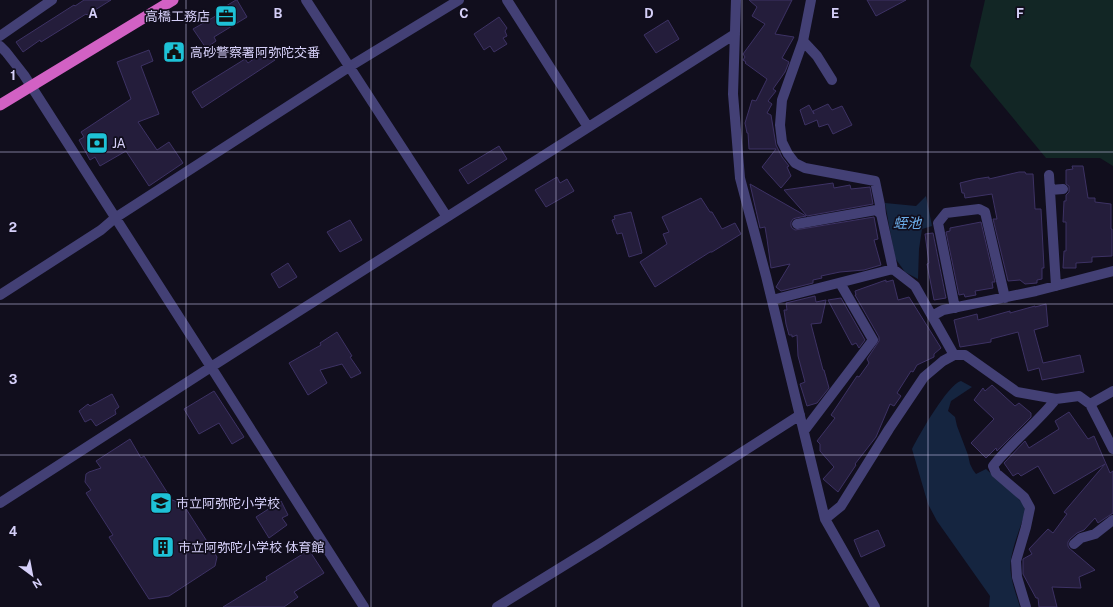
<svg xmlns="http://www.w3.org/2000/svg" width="1113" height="607" font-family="'Public Sans','Noto Sans JP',sans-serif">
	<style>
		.green { fill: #122625 }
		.water { fill: #152540 }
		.building { fill: #241d3b; stroke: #3d3264 }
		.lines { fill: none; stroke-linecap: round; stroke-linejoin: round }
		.minor { stroke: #434075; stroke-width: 10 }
		.trunk { stroke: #d261c4; stroke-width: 11 }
		.grid { fill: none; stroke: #d6d0f9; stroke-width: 1; stroke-opacity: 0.55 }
		.labels { text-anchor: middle; stroke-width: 3.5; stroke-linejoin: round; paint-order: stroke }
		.poi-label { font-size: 13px; fill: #d6d0f9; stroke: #110e1d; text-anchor: start }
		.water-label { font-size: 14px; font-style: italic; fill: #6caeeb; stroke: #110e1d }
		.grid-label { font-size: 13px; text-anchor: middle; font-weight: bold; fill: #d6d0f9; stroke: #110e1d; stroke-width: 3.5; stroke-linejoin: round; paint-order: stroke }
	</style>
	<rect width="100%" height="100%" fill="#110e1d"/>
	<path class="green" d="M985 0H1113V166L1100 158H1046L970 66Z"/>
	<path class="water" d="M926 196 932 226 922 229 919 249 918 279 905 272 895 258 885 203 916 206Z
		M961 381 972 387 951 401 948 411 955 417 957 426 968 455 970 464 973 470 976 474 986 469 1015 495 1024 505 1025 512C1021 526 1015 540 1012 554 1007 572 1015 590 1020 607H989L990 596 937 521 928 504 912 449C919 435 948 384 961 381Z"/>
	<path class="building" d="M84 0H111L87 15 86 14 49 37 41 42 40 40 23 52 16 42 74 5 75 6Z
		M236 0H237L247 17 214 37 216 41 206 48 193 29 228 9 226 6Z
		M749 0H792L775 34 794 37 782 58 789 62 785 72 773 89 776 91 768 101 772 104 767 113 771 115 776 145 782 157 789 166 787 167 791 176 781 188 762 167 776 149H749L748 133H747L745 123 752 100 756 101 767 79 745 63 746 62 743 60 745 57 743 54 765 24 752 16 757 7Z
		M867 0H906L876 16Z
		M499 17 507 28 505 31 507 36 503 38 507 44 494 52 490 46 484 50 474 34Z
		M668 20 679 39 656 53 644 35Z
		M268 49 275 60 202 108 192 92 245 59 248 63Z
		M149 50 153 61 141 66 159 114 138 122 157 150 169 142 183 163 149 186 126 151 100 166 95 157 90 160 79 140 84 137 81 132 131 99 117 62Z
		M828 104 832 110 842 106 852 125 833 134 828 124 819 127 817 120 805 125 800 110 809 105 814 114 813 111Z
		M499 146 507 159 468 184 459 170Z
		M1072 166H1083L1088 198H1095V202L1111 204V229H1112V256L1092 257V262L1076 263V268H1063L1064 251H1066V222H1063L1064 201H1066V195L1069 192V186L1066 184V170L1073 169Z
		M1019 172H1025L1026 174H1033L1035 209H1041L1044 268H1042V279L1037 280V283L1025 284 1020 280 1008 281 993 219H997L992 194 965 198 964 193H962L960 183 976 179 989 177V179Z
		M557 177 560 183 567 179 574 191 546 207 535 190Z
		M833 183 834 188 850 185 851 189 870 187 873 204 807 216 784 190Z
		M750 184 806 216 796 218 793 219 791 222V226L792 228 795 230 874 217 878 239 874 240 881 265 864 270 840 272 821 276 822 278 813 280V283L781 291 776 287 790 264 771 268 767 239 765 227 760 228Z
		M701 198 710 212H712L722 229 735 223 741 234 712 252H710L655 287 640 262 667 244 663 234 669 232 662 217Z
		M631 212 642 253 629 257 622 233 617 234 612 220 615 219 614 216Z
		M350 220 362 240 340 252 327 232Z
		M981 222 995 282H992L993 288 975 291 976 295 965 297 964 294 959 295 946 232 950 231V228Z
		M933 233 946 298 934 300 927 264 929 263 925 234Z
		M288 263 297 277 279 288 271 274Z
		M886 280V282L893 280 898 300 909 297 941 348 934 354V357L917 365 913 372 911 371 897 393 901 396 894 406 890 404 876 437 855 464 856 465 838 492 823 479 834 467 820 451V444L817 441 835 418 831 415 857 376 859 377 869 363 867 359 879 341V337L855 295H856L855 291Z
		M815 296 816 302 826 300 821 323 811 324 823 370H824L829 388 817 403 807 406 800 384 805 382 798 356 797 335 792 337V335H789L786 324 784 310H787L786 303Z
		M841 298 865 340 859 348 856 343 852 345 828 300Z
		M1046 304 1048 326 1034 330 1043 363 1080 355 1084 372 1042 380 1039 368 1028 371 1018 332 991 339V342L960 347 954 320 977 314 978 320 1010 311V313L1035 306V307Z
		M337 332 352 356 350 357 361 373 351 378 342 364 320 370 327 383 308 395 289 363 321 345 320 343Z
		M992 385 1015 406 1019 403 1031 413V417L997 451 996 448 986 458 971 443 994 419 974 400 983 388 985 391Z
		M214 391 244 437 232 444 219 423 199 434 184 409Z
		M112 394 119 407 115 410 116 414 96 426 91 419 85 422 79 411 88 404 90 406Z
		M1069 412 1088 439 1094 436 1110 473 1113 471V513L1098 523 1095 518 1084 530 1077 533 1070 539 1068 542V546L1069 548 1095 570 1079 577 1081 588 1052 587 1057 607H1039L1038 598H1036L1023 574V559L1032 554 1029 549 1048 529 1053 533 1067 514 1064 512 1105 464 1054 494 1038 466 1021 476 1018 473 1013 476 1004 463 1025 441 1029 448 1059 429 1055 421Z
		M130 439 141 458 144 456 172 500 183 504 217 557 215 566 169 596 149 599 109 537 113 535 86 493 91 490 85 482 86 474 89 472 101 468 96 461Z
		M281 501 288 515 282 518 287 525 269 538 256 517Z
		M878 530 885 546 861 557 854 540Z
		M309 550 324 573 294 592 298 597 284 607H223L267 580 266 577Z"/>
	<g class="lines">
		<path class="minor" d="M306 0 447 217
			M507 0 588 127
			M736 0 733 94 740 178 766 276 825 519 875 607
			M811 0 803 41 782 100 780 125 782 142 788 154 795 163 805 168 875 181 880 205 881 214
			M0 36 52 0
			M803 41 817 56 832 80
			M0 46 6 52 24 75 211 367 364 607
			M1049 175 1056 286
			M1050 190 1063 189
			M797 224 876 210 881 214 893 269
			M0 295 101 230 115 218 349 67 459 0
			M772 300 893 269 915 286 954 355
			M955 308 938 223 946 213 979 209 985 212 1005 298
			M932 316 943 310 1036 291 1113 271
			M1090 404 1113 449
			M804 431 873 340 840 283
			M0 503 211 367 735 34
			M825 519 841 506 889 429 924 377 943 361 954 355H965L1017 392 1056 399 1079 396 1090 404 1113 391
			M1074 544 1081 538 1095 534 1113 520
			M497 607 599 544 800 415
			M1026 607 1017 577 1016 561 1026 527 1030 508 1024 497 996 473 993 466C1012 442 1037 423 1056 399"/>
		<path class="trunk" d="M0 105 173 0"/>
	</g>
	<path class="grid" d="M186 0V607M371 0V607M556 0V607M742 0V607M928 0V607M0 152H1113M0 304H1113M0 455H1113"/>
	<defs>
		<g id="office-square" transform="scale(1.15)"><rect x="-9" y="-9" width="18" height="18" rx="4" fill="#1ec2d7" stroke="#110e1d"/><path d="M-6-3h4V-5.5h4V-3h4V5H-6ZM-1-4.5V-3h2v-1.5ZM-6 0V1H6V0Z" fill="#111"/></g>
		<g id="civic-square" transform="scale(1.15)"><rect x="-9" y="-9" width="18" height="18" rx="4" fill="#1ec2d7" stroke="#110e1d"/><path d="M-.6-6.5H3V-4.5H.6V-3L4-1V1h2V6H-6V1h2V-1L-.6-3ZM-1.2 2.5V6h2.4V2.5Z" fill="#111"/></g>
		<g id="bank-square" transform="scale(1.15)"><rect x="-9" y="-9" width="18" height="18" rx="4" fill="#1ec2d7" stroke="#110e1d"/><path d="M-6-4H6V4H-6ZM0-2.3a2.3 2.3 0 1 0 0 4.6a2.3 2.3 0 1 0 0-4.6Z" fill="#111"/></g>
		<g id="school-square" transform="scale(1.15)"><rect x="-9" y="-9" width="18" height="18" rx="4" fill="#1ec2d7" stroke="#110e1d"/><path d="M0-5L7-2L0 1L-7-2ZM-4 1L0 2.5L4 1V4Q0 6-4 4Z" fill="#111"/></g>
		<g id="building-square" transform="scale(1.15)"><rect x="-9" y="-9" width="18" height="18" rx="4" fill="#1ec2d7" stroke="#110e1d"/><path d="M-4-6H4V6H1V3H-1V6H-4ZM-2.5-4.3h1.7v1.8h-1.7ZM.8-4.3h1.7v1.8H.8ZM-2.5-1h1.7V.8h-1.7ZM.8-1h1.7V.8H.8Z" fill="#111"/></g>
	</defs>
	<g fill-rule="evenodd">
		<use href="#office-square" x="226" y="16"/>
		<use href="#civic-square" x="174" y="52"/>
		<use href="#bank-square" x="97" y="143"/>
		<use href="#school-square" x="161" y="503"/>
		<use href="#building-square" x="163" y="547"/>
	</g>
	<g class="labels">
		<g class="poi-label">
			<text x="210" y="21" text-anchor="end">高橋工務店</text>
			<text x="190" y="57">高砂警察署阿弥陀交番</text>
			<text x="112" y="148">JA</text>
			<text x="176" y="508">市立阿弥陀小学校</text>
			<text x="178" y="552">市立阿弥陀小学校 体育館</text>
		</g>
		<g class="water-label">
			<text x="907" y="228">蛭池</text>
		</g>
	</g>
	<g class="grid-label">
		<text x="93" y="18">A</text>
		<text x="278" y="18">B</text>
		<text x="464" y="18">C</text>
		<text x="649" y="18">D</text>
		<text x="835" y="18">E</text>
		<text x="1020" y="18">F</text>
		<text x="13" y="80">1</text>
		<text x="13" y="232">2</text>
		<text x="13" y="384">3</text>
		<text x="13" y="536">4</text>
	</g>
	<g transform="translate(32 575) rotate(148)" stroke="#110e1d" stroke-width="3" paint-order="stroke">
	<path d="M0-3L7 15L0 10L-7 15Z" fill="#d6d0f9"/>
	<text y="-6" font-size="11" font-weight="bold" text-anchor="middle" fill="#d6d0f9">N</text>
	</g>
</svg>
